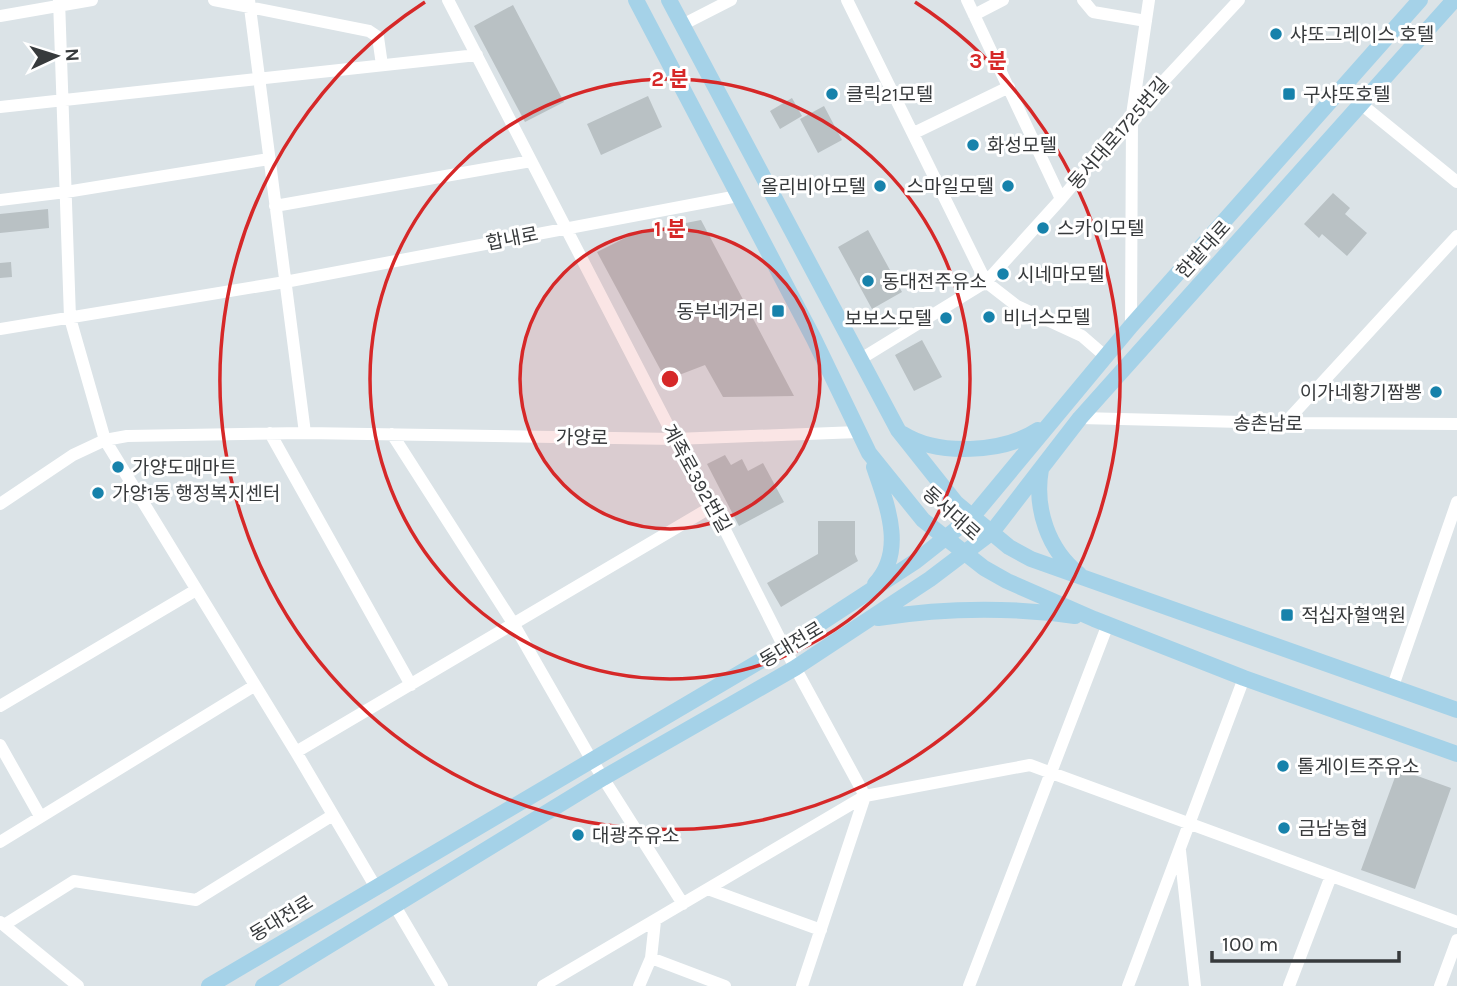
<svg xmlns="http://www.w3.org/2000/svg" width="1457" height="986" font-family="Karla,'Noto Sans KR',sans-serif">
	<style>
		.building { fill: #b9c1c4 }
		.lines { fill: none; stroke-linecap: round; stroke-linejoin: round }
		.minor { stroke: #fff; stroke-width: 12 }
		.major { stroke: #a5d2e8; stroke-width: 16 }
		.ring { fill: none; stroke: #d62828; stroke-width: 3.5 }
		.poi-dot { fill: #1782ab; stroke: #fff; stroke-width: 2.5 }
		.labels { text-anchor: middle; stroke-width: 6; stroke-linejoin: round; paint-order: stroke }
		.poi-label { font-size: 19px; fill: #373a3c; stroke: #fff; text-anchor: start }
		.street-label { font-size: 19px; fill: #373a3c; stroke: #fff }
		.centre { fill: #d62828; stroke: #fff; stroke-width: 3.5 }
		.ring-label { font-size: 21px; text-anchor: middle; font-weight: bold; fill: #d62828; stroke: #fff; stroke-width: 6; stroke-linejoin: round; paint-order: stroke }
	</style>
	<rect width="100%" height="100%" fill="#dbe3e7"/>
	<path class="building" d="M513 5 564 102 525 122 474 26Z
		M648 96 662 127 601 155 587 124Z
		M792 98 802 116 780 129 770 111Z
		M824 106 842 140 818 153 800 119Z
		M1333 193 1350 208 1345 214 1367 233 1347 256 1322 234 1319 238 1304 224Z
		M48 209 49 228 0 233V214Z
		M701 220 794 396 723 397 705 365 666 380 597 252 635 233Z
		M868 230 902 292 872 309 838 247Z
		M11 262 12 277 0 278V263Z
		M922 340 942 377 914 391 895 355Z
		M725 455 731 465 742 459 748 471 763 463 784 502 739 526 707 464Z
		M818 521H855V554L858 561 781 607 767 583 818 554Z
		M1398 769 1451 788 1415 889 1361 870Z"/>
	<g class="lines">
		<path class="minor" d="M59 0 70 318 105 440 296 752 375 886
			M214 0 369 31 378 37 382 65
			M249 0 305 433
			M448 0 675 439 713 506 784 647 865 796 802 986
			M847 0 986 282 1017 306 1082 336 1105 356
			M967 0 1061 199
			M1083 0 1093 12 1146 21
			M974 15 1003 0
			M0 16 92 0
			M682 25 731 0
			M1361 104 1457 182
			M0 107 477 55
			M914 133 1009 87
			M0 200 66 192 269 159
			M275 206 531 161
			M1131 326 1132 115 1149 0
			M0 329 285 282 738 196
			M859 360 986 282 1061 199 1132 115 1239 0
			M1080 418 1285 423 1457 424
			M1285 423 1457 236
			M270 433 411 685
			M392 434 513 623 591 759 683 904
			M0 504 73 455 105 440 127 436 305 433 675 439 858 432
			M1393 686 1457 502
			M0 706 196 590
			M0 745 40 816
			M296 752 713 506
			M0 842 254 686
			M1180 851 1195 986
			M708 889 821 930
			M395 906 442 986
			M0 922 78 986
			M4 925 74 881 196 900 333 815
			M651 958 725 986
			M543 986 865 796 1030 765 1457 922
			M639 986 651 958 655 921
			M969 986 1108 624
			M1128 986 1244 678
			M1289 986 1331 876
			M1440 986 1457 940"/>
		<path class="major" d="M636 0 814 339 869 453 923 520 984 568 1007 581 1094 619 1244 678 1457 754
			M669 0 898 430 956 503 1009 547 1031 559 1457 710
			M903 434C938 456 1003 453 1038 430
			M874 467C887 505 906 551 875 584
			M1041 469C1034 508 1048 550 1079 574
			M878 618C942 608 1011 607 1075 616
			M209 986 784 647 916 561 973 516 1131 326 1420 0
			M263 986 603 778 795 668 930 579 992 532 1080 418 1454 0"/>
	</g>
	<circle cx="670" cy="379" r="150" fill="#d62828" fill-opacity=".12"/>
	<g class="ring">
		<circle cx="670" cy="379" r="150"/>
		<circle cx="670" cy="379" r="300"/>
		<path d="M915 2A450 450 0 1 1 425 2"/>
	</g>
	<g class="poi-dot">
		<circle cx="1276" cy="34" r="7"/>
		<circle cx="832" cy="94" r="7"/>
		<rect x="1282" y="87" width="14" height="14" rx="3.5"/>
		<circle cx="973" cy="145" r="7"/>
		<circle cx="880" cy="186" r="7"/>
		<circle cx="1008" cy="186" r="7"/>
		<circle cx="1043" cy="228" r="7"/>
		<circle cx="1003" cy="274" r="7"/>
		<circle cx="868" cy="281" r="7"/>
		<rect x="771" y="304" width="14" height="14" rx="3.5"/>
		<circle cx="989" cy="317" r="7"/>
		<circle cx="946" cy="318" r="7"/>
		<circle cx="1436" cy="392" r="7"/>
		<circle cx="118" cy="467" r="7"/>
		<circle cx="98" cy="493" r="7"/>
		<rect x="1280" y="608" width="14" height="14" rx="3.5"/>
		<circle cx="1283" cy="766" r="7"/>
		<circle cx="1284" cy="828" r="7"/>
		<circle cx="578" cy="835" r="7"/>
	</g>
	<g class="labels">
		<g class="poi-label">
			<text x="1290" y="41">샤또그레이스 호텔</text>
			<text x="846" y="101">클릭21모텔</text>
			<text x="1303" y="101">구샤또호텔</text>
			<text x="987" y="152">화성모텔</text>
			<text x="866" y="193" text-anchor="end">올리비아모텔</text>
			<text x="994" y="193" text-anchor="end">스마일모텔</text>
			<text x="1057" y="235">스카이모텔</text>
			<text x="1017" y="281">시네마모텔</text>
			<text x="882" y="288">동대전주유소</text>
			<text x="764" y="318" text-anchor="end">동부네거리</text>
			<text x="1003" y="324">비너스모텔</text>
			<text x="932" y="325" text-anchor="end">보보스모텔</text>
			<text x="1422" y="399" text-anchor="end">이가네황기짬뽕</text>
			<text x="132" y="474">가양도매마트</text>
			<text x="112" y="500">가양1동 행정복지센터</text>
			<text x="1301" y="622">적십자혈액원</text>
			<text x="1297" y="773">톨게이트주유소</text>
			<text x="1298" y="835">금남농협</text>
			<text x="592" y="842">대광주유소</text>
		</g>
		<g class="street-label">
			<text transform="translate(1118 133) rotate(-49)" y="7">동서대로1725번길</text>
			<text transform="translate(512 238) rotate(-11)" y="7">합내로</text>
			<text transform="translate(1203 249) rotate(-48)" y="7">한밭대로</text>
			<text transform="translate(1268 423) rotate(1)" y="7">송촌남로</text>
			<text transform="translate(582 437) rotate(1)" y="7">가양로</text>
			<text transform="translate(697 478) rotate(61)" y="7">계족로392번길</text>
			<text transform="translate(952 513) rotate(42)" y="7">동서대로</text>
			<text transform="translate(791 644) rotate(-31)" y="7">동대전로</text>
			<text transform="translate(281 918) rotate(-31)" y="7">동대전로</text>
		</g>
	</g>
	<circle cx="670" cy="379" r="10" class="centre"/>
	<g class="ring-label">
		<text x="988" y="68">3 분</text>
		<text x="670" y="86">2 분</text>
		<text x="670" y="236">1 분</text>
	</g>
	<g transform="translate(56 56) rotate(86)" stroke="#ffffff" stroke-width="5" paint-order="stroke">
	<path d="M0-5L12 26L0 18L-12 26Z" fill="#373a3c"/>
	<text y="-10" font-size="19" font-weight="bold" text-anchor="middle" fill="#373a3c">N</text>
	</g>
	<path d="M1212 951v10h187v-10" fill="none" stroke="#373a3c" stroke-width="3.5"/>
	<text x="1222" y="951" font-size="21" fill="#373a3c" stroke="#ffffff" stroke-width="5" paint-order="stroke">100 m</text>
</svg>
